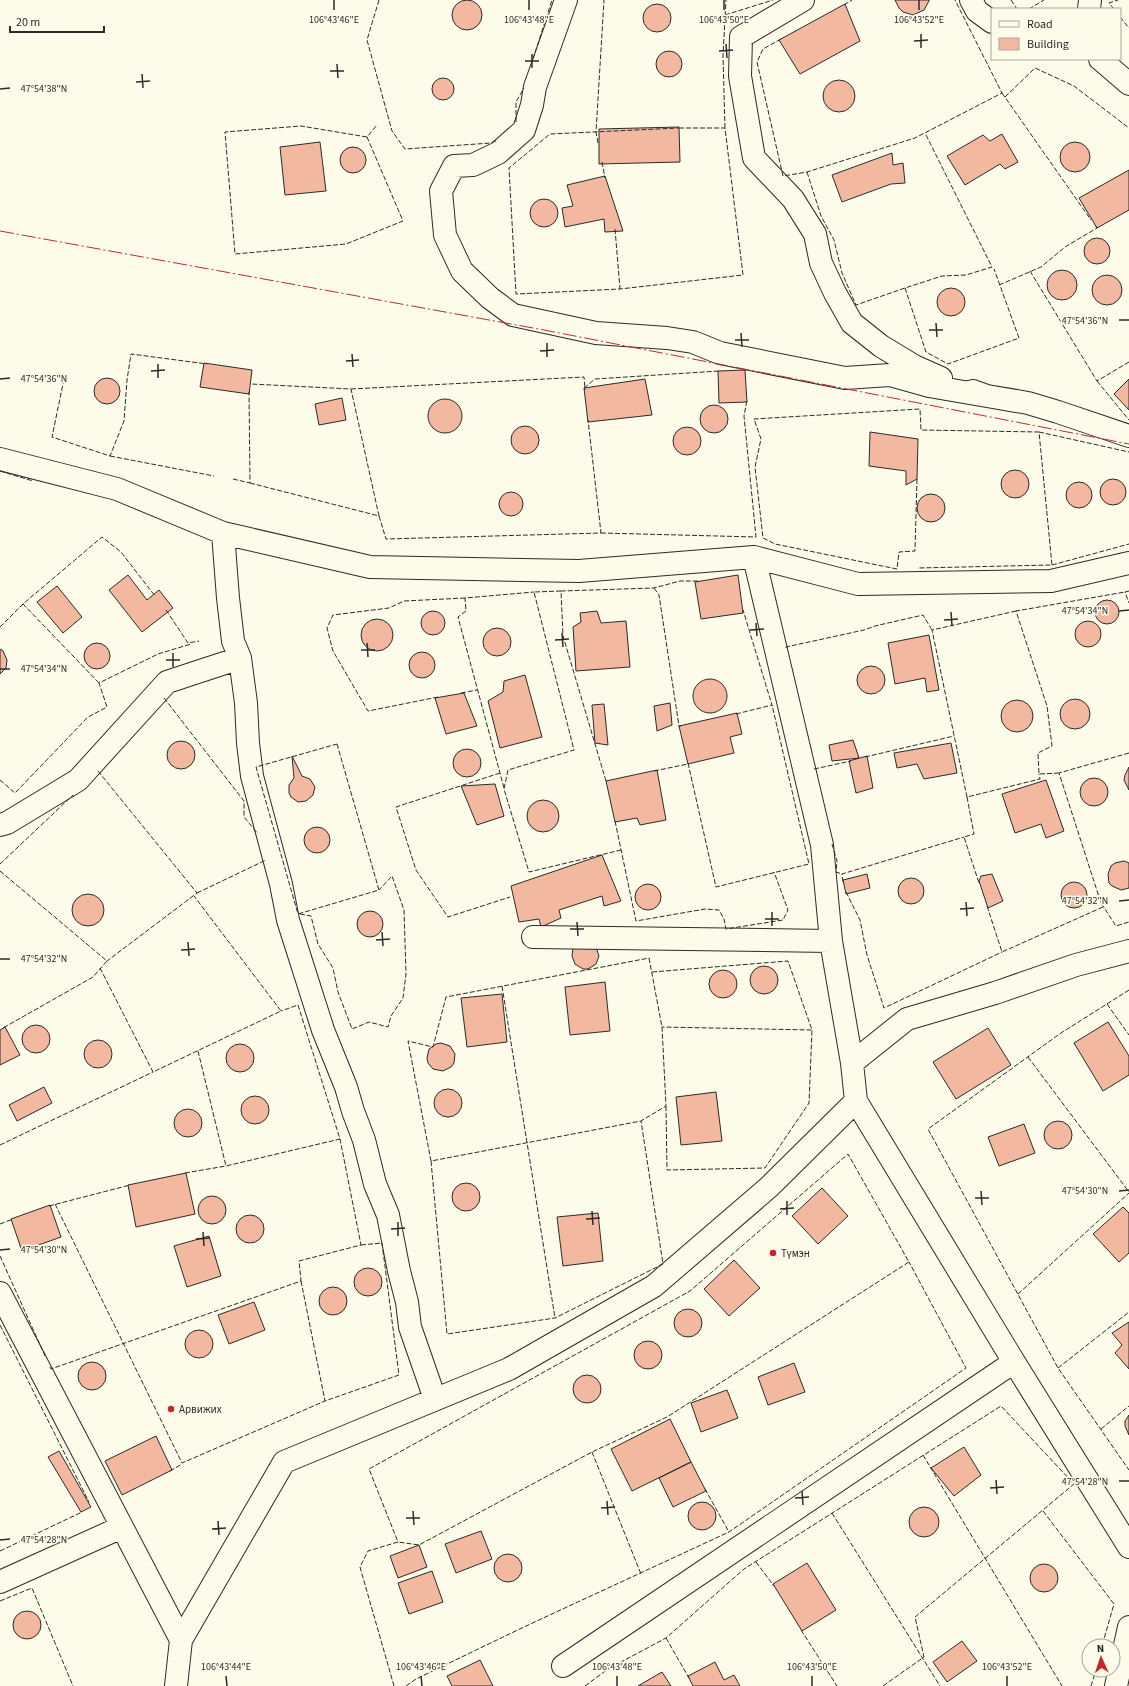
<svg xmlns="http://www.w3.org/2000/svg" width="1129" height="1686" font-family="'Source Sans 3',sans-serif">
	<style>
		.building { fill: #f2b8a0; stroke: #2b2b2b }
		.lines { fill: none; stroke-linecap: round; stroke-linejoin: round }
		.minor-casing { stroke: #2b2b2b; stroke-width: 24 }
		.minor { stroke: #fdfbea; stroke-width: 22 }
		.fence { stroke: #2b2b2b; stroke-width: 1; stroke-dasharray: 5 2; stroke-linecap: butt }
		.power { stroke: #c62828; stroke-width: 1; stroke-dasharray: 14 3 2 3; stroke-linecap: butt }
		.ticks { fill: none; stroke: #2b2b2b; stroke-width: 1.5 }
		.poi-dot { fill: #c62828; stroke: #fdfbea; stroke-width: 1.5 }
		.labels { text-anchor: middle; stroke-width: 3; stroke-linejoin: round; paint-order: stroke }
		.poi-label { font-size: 11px; fill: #2b2b2b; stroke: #fdfbea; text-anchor: start }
		.ticks-label { font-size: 10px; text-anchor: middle; fill: #2b2b2b; stroke: #fdfbea; stroke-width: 3; stroke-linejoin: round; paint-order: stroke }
	</style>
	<rect width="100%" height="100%" fill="#fdfbea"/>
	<path class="building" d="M452 15a15 15 0 1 1 30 0a15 15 0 1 1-30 0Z
		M895 0H929V1L924 10 913 15 903 12 899 8Z
		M643 18a14 14 0 1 1 28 0a14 14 0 1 1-28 0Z
		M845 4 860 41 800 74 779 40Z
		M656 64a13 13 0 1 1 26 0a13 13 0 1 1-26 0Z
		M432 89a11 11 0 1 1 22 0a11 11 0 1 1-22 0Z
		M823 96a16 16 0 1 1 32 0a16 16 0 1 1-32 0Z
		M679 127 680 162 599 164V129Z
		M1002 134 1018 162 1005 169 1000 164 965 185 947 156 983 135 990 141Z
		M320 142 326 191 285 195 280 147Z
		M1060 157a15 15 0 1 1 30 0a15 15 0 1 1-30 0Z
		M340 160a13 13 0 1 1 26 0a13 13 0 1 1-26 0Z
		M892 153 893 165 903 163 905 183 891 184 842 202 832 175Z
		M1129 170V210L1097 228 1079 198Z
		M605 176 623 231 605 232 604 219 565 227 562 208 573 206 567 185Z
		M530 213a14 14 0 1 1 28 0a14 14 0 1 1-28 0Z
		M1084 251a13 13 0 1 1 26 0a13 13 0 1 1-26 0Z
		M1047 285a15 15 0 1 1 30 0a15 15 0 1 1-30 0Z
		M1092 290a15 15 0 1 1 30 0a15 15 0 1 1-30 0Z
		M937 302a14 14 0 1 1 28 0a14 14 0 1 1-28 0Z
		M204 363 252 370 249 394 200 387Z
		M745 370 747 402 719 403 718 371Z
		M94 391a13 13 0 1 1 26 0a13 13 0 1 1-26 0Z
		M645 379 652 415 588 422 584 388Z
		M1129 379V410L1114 394Z
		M342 398 346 420 319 425 315 404Z
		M428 416a17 17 0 1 1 34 0a17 17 0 1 1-34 0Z
		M700 419a14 14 0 1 1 28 0a14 14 0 1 1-28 0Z
		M511 440a14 14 0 1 1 28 0a14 14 0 1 1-28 0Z
		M673 441a14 14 0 1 1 28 0a14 14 0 1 1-28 0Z
		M870 432 918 439 917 479 906 485V471L869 466Z
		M1001 484a14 14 0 1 1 28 0a14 14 0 1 1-28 0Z
		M1100 492a13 13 0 1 1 26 0a13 13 0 1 1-26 0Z
		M1066 495a13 13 0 1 1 26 0a13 13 0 1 1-26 0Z
		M499 504a12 12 0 1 1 24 0a12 12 0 1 1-24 0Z
		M917 508a14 14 0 1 1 28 0a14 14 0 1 1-28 0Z
		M128 575 147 600 159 590 173 608 142 632 109 590Z
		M738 575 743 613 701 619 695 582Z
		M57 586 82 617 63 633 37 602Z
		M1095 612a12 12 0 1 1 24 0a12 12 0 1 1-24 0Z
		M421 623a12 12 0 1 1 24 0a12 12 0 1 1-24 0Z
		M597 611 601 623 626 621 630 667 576 671 573 627 581 622 580 613Z
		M361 635a16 16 0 1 1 32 0a16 16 0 1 1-32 0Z
		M1075 634a13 13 0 1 1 26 0a13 13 0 1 1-26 0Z
		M483 642a14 14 0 1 1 28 0a14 14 0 1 1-28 0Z
		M929 635 939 690 927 692 925 678 895 684 888 643Z
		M84 656a13 13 0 1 1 26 0a13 13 0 1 1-26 0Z
		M0 649 3 651 7 660 6 668 0 674Z
		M409 665a13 13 0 1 1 26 0a13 13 0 1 1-26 0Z
		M857 680a14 14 0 1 1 28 0a14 14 0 1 1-28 0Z
		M525 675 542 737 500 748 488 701 503 692 504 681Z
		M693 696a17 17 0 1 1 34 0a17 17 0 1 1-34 0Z
		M464 693 477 726 446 734 435 698Z
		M1060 714a15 15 0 1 1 30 0a15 15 0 1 1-30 0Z
		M1001 716a16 16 0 1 1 32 0a16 16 0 1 1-32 0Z
		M670 703 672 725 657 731 654 706Z
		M604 704 608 745 595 743 592 705Z
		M737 713 742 734 730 737 734 753 688 764 679 726Z
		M853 740 859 758 832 761 829 745Z
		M167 755a14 14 0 1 1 28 0a14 14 0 1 1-28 0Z
		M951 743 957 773 924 779 917 764 897 768 894 753Z
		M453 763a14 14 0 1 1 28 0a14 14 0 1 1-28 0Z
		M292 756 302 776 310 779 315 787 313 795 306 801 298 802 291 797 289 793V785L294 778Z
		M867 756 873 788 856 793 849 761Z
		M1129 767V790L1124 780 1125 775Z
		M657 770 666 820 640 825 637 818 615 822 606 781Z
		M1080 792a14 14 0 1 1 28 0a14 14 0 1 1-28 0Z
		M1046 780 1064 831 1046 838 1041 824 1015 833 1002 794Z
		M495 784 504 816 477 825 461 786Z
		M527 816a16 16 0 1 1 32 0a16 16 0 1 1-32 0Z
		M304 840a13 13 0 1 1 26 0a13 13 0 1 1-26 0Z
		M602 855 621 901 604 906 602 896 559 910 561 918 541 927 539 919 519 922 511 886Z
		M1124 861 1129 863V888L1121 890 1112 886 1109 883 1108 874 1111 866 1115 863Z
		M867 874 870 888 846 894 843 880Z
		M992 874 1003 901 988 908 979 881 981 876Z
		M898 891a13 13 0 1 1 26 0a13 13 0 1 1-26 0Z
		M1061 895a13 13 0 1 1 26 0a13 13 0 1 1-26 0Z
		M635 897a13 13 0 1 1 26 0a13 13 0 1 1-26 0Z
		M72 910a16 16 0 1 1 32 0a16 16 0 1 1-32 0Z
		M357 924a13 13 0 1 1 26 0a13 13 0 1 1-26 0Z
		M596 947 599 956 596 964 588 969H583L575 964 572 956 573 948Z
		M750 980a14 14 0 1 1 28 0a14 14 0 1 1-28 0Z
		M709 984a14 14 0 1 1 28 0a14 14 0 1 1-28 0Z
		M605 982 610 1031 570 1035 565 987Z
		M502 994 507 1042 467 1047 461 998Z
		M1108 1022 1129 1056V1075L1103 1091 1074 1043Z
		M22 1039a14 14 0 1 1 28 0a14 14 0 1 1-28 0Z
		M5 1027 20 1055 0 1065V1030Z
		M988 1028 1011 1065 956 1099 933 1062Z
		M84 1054a14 14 0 1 1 28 0a14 14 0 1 1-28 0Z
		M441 1043 450 1046 455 1054 454 1063 451 1067 443 1071 433 1069 428 1063 427 1058 429 1049 436 1044Z
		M226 1058a14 14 0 1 1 28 0a14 14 0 1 1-28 0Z
		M44 1087 52 1103 17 1121 9 1105Z
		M434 1103a14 14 0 1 1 28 0a14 14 0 1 1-28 0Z
		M716 1092 722 1141 681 1145 676 1097Z
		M241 1110a14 14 0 1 1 28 0a14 14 0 1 1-28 0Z
		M174 1123a14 14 0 1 1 28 0a14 14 0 1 1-28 0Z
		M1044 1135a14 14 0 1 1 28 0a14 14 0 1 1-28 0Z
		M1024 1124 1035 1153 999 1166 988 1137Z
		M186 1173 195 1214 136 1227 128 1185Z
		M452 1197a14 14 0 1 1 28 0a14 14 0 1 1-28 0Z
		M822 1188 848 1216 818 1244 792 1216Z
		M198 1210a14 14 0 1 1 28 0a14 14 0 1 1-28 0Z
		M50 1205 61 1237 22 1251 11 1219Z
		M1123 1207 1129 1213V1253L1119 1262 1093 1234Z
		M598 1213 603 1261 563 1266 557 1217Z
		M236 1229a14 14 0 1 1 28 0a14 14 0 1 1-28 0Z
		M209 1236 221 1276 187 1287 174 1246Z
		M734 1260 760 1288 729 1316 704 1289Z
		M354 1282a14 14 0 1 1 28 0a14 14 0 1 1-28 0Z
		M319 1301a14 14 0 1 1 28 0a14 14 0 1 1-28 0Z
		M254 1302 265 1330 229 1344 218 1315Z
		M674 1323a14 14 0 1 1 28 0a14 14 0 1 1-28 0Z
		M1129 1322V1369L1115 1353 1122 1345 1112 1333Z
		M185 1344a14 14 0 1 1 28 0a14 14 0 1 1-28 0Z
		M634 1355a14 14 0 1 1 28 0a14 14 0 1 1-28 0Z
		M78 1376a14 14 0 1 1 28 0a14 14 0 1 1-28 0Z
		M794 1363 805 1392 768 1405 758 1377Z
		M573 1389a14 14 0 1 1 28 0a14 14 0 1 1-28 0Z
		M727 1390 738 1418 701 1432 691 1403Z
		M1129 1415V1435L1125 1426V1421Z
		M670 1419 691 1462 632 1491 611 1449Z
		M156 1436 172 1470 122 1495 105 1461Z
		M964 1447 981 1475 954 1496 931 1468Z
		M59 1451 91 1507 81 1512 48 1457Z
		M691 1462 706 1491 673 1507 659 1478Z
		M688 1516a14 14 0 1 1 28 0a14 14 0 1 1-28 0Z
		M909 1522a15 15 0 1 1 30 0a15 15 0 1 1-30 0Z
		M481 1531 492 1559 456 1573 445 1544Z
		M419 1545 427 1567 398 1578 390 1556Z
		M494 1568a14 14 0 1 1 28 0a14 14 0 1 1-28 0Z
		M807 1563 836 1610 802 1631 773 1584Z
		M1030 1578a14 14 0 1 1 28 0a14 14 0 1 1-28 0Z
		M432 1571 443 1602 409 1614 398 1583Z
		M13 1625a14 14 0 1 1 28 0a14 14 0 1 1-28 0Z
		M962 1641 977 1661 947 1682 933 1662Z
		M480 1660 493 1686H452L447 1676Z
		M715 1662 724 1680 734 1675 740 1686H693L688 1676Z
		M662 1672 671 1686H638Z"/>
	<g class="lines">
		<g class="minor-casing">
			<path id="minor" d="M566 0 535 87 532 105 524 130 498 153 473 165 454 166 441 191 445 235 462 271 490 298 513 315 596 333 667 338 693 342 720 353 845 378 890 375 929 386 987 396
				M803 0 741 37 740 76 754 158 793 199 815 234 821 263 835 293 852 323 881 346 914 366 941 378
				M971 0 977 11 992 22
				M1089 9 1090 0
				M1100 59 1129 84
				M973 391 987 396 1028 403 1058 412 1129 436
				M0 459 117 489 223 533 370 567 579 571 754 557 858 584 1051 581 1129 563
				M223 533 228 598 233 641 240 658 246 703 248 743 252 776 281 884 288 920 323 1030 346 1087 353 1111 364 1140 375 1184 388 1215 399 1271 407 1302 410 1327 435 1399
				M754 557 822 845 831 941 852 1063
				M0 825 7 823 78 780 167 682 240 658
				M533 937 831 941
				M856 1101 1014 1362 1129 1547
				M0 1293 181 1640
				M0 1582 122 1527
				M563 1666 1014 1362
				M176 1686 181 1640 284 1462 509 1369 654 1286 769 1187 856 1101 852 1063 907 1019 995 993 1076 965 1129 951
				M1116 1686 1129 1627"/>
		</g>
		<use href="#minor" class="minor"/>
		<path class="fence" d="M379 0 367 40 392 131 405 149 491 143 498 140
			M1011 0 1017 9
			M844 5 852 0
			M1029 9 1044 0
			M1114 9 1109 3 1118 0
			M725 15 773 0
			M1120 17 1129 28
			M781 39 763 49 757 62 783 176 807 172 915 138 1002 93 955 0
			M533 59 552 0
			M1002 93 1091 220
			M1005 97 1035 68 1074 86 1129 128
			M516 122V102L524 88
			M679 128H725L743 275 620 289 516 294 509 168 550 134Z
			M725 128 723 56 726 0
			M367 137 301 126 225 132 235 254 346 244 403 221 367 137 377 125
			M598 143 596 132 604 0
			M602 162 605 178
			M807 172 821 216 834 240 842 273 856 305 905 288 942 276 966 275 992 267 925 133
			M615 229 620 289
			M1030 271 1097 381 1129 362
			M999 285 1041 267 1065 247 1097 228 1096 226
			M905 288 926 352 948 364 1019 338 994 269
			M64 379 52 437 110 456 124 421 127 380 131 354 207 364
			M1097 381 1129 420
			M584 388 595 379 719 371
			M351 389 584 377 585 390
			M1039 432 1129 452
			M110 456 214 476
			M0 471 33 481
			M233 479 250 483 249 392
			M917 479 915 551 899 552 897 569 775 544 763 538 755 467 761 439 754 419 920 409 921 430 1039 432 1052 565 918 568
			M250 483 379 516 351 389 251 384
			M379 516 386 539 601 533 588 420
			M601 533 756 537 744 416 747 400
			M1052 565 1129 544
			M654 588 659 595 679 726H681
			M561 591 534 592 574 750 508 770 504 789 529 872 621 850
			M1129 591 1125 592 1129 603
			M166 610 188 643 199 641
			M1016 611 932 630 967 797 1040 779 1039 774
			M0 627 23 604
			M786 648V647L864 630 875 626 923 615 932 630
			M99 683 23 604 102 537 121 552 155 596
			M461 693 477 690
			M438 697 368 711 333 651 327 628 333 615 389 608 404 601 465 598
			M164 698 244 801V817L258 834
			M736 714 772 705 743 610
			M337 744 379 890 298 914 256 767Z
			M1129 753 1059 773 1101 903 1116 926 1129 922
			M865 757 954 736
			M688 763 716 887 809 864 772 705
			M814 769 851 761
			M98 771 197 893 107 961
			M654 771 688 764
			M500 773 396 807 416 870 448 917 510 897
			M1059 773 1039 774 1038 753 1052 746 1047 706 1016 611 1125 592
			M0 780 15 793 88 717 107 707 99 683 158 654 191 644
			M606 781 563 636 561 591 654 588 680 581H698
			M504 788 458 617 466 611 465 598 534 592
			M967 797 974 834 964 837 979 883
			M615 821 636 921 705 909 719 910 724 919 726 929 783 920 788 910 774 872
			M832 844 837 861 836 872 842 874
			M0 864 73 795
			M0 871 107 961 93 977 3 1028
			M843 882 842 874 964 837
			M846 892 860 920 867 955 884 1008 1002 952
			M197 893 266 860
			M987 906 1002 952 1103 907
			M300 914 311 916 318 944 333 968 338 992 352 1029 369 1022 388 1027 391 1016 403 998 406 974 404 910 392 876 379 890
			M649 958 662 1027 666 1106 641 1121 431 1161 408 1041 433 1047 446 997Z
			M100 968 153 1072 281 1011 194 896
			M652 972 788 961 812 1030 662 1027
			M502 986 555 1318
			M1129 990 1061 1033 928 1129 1058 1368 1129 1470
			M1107 1004 1129 1035
			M198 1051 226 1166 340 1139 298 1005 281 1011
			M1028 1057 1129 1192
			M666 1106 667 1170 765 1168 809 1103 812 1030
			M0 1145 153 1072
			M431 1161 447 1334 555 1318 663 1264 641 1121
			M185 1173 226 1166
			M55 1204 182 1463 325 1401
			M49 1206 130 1185
			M0 1224 13 1219
			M0 1256 46 1358
			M301 1281 325 1401 399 1375 382 1243 361 1245
			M1018 1294 1129 1193
			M0 1325 89 1502
			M50 1367 51 1369 301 1281 299 1261 361 1245 340 1139
			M1058 1368 1129 1312
			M1101 1429 1129 1406
			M592 1452 641 1574
			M923 1455 1062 1686
			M170 1471 182 1464
			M705 1489 729 1532
			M1043 1511 1114 1604 1102 1646
			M832 1513 940 1686
			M0 1551 82 1512
			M756 1562 774 1586
			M0 1601 32 1588 73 1686
			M801 1630 837 1686
			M666 1638 689 1678
			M394 1686 360 1567 368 1551 398 1542 369 1469 690 1291 848 1154 909 1262 667 1417 592 1452 419 1545 398 1542
			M406 1686 416 1679 526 1626 729 1532 966 1368 909 1262
			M585 1686 608 1669 666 1638 744 1569 1001 1406 1074 1484 915 1617 924 1657 883 1686
			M1091 1686 1096 1670"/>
		<path class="power" d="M0 231 544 330 1129 444"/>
	</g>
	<path class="ticks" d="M334 0V10M529 0V10M724 0V10M919 0V10M921 34V48M914 41 928 40M726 44 727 58M719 51 733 50M532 54V68M525 61H539M337 64 338 78M330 71H344M142 74 143 88M136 82 150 81M0 89 10 88M1119 320H1129M936 323 937 337M929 330H943M741 333 742 347M735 340H749M547 343V357M540 351 554 350M352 354 353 367M346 361 359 360M158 364V378M151 371 165 370M0 379 10 378M1119 611 1129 610M951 612 952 626M944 620 958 619M756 623 757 636M750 630 764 629M562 633 563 647M555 640 569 639M367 643 368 657M361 650H375M173 653V667M166 660H180M0 669H10M1119 901 1129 900M966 902 967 916M960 909 974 908M772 912V926M765 919H779M577 922 578 936M570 929H584M382 932 383 946M376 940 390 939M188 942 189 956M181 950 195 949M0 959H10M981 1191 982 1205M1119 1191 1129 1190M975 1198H989M787 1201V1215M780 1209 794 1208M592 1211 593 1225M586 1219 600 1218M398 1222V1236M391 1229 405 1228M203 1232 204 1246M196 1239 210 1238M0 1250 10 1249M996 1480 997 1494M1119 1481H1129M990 1488 1004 1487M802 1491 803 1505M795 1498 809 1497M607 1501 608 1515M601 1508 615 1507M413 1511 414 1525M406 1518H420M218 1521 219 1535M212 1529 226 1528M0 1540 10 1539M226 1676 227 1686M421 1676 422 1686M617 1676V1686M812 1676V1686M1007 1676V1686"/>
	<g class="poi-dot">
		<circle cx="773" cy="1253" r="4"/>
		<circle cx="171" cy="1409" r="4"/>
	</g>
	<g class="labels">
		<g class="poi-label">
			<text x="781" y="1257">Түмэн</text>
			<text x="179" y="1413">Арвижих</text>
		</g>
	</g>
	<g class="ticks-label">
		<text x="334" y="23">106°43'46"E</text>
		<text x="529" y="23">106°43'48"E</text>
		<text x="724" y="23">106°43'50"E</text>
		<text x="919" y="23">106°43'52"E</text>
		<text x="44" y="92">47°54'38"N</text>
		<text x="1085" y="324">47°54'36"N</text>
		<text x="44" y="382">47°54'36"N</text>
		<text x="1085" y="614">47°54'34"N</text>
		<text x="44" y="672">47°54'34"N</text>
		<text x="1085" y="904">47°54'32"N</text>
		<text x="44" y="962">47°54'32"N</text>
		<text x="1085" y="1194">47°54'30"N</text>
		<text x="44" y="1253">47°54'30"N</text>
		<text x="1085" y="1485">47°54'28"N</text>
		<text x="44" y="1543">47°54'28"N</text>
		<text x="226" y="1670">106°43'44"E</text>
		<text x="421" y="1670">106°43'46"E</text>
		<text x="617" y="1670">106°43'48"E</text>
		<text x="812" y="1670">106°43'50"E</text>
		<text x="1007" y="1670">106°43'52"E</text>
	</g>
	<rect x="991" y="8" width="130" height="52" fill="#fdfbea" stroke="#a9a89e"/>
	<rect x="999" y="21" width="20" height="6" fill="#fdfbea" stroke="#a9a89e"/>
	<text x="1027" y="28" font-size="12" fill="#2b2b2b">Road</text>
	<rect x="999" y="38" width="20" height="12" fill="#f2b8a0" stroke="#a9a89e"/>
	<text x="1027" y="48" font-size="12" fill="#2b2b2b">Building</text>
	<g transform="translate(1101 1658) rotate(357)"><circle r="19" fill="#fdfbea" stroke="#a9a89e"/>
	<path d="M0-3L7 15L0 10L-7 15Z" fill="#c62828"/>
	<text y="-6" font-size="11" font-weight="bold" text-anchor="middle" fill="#2b2b2b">N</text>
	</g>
	<path d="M10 26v6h94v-6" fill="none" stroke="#2b2b2b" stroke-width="2"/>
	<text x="16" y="26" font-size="12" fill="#2b2b2b" stroke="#fdfbea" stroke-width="3" paint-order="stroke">20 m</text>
</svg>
